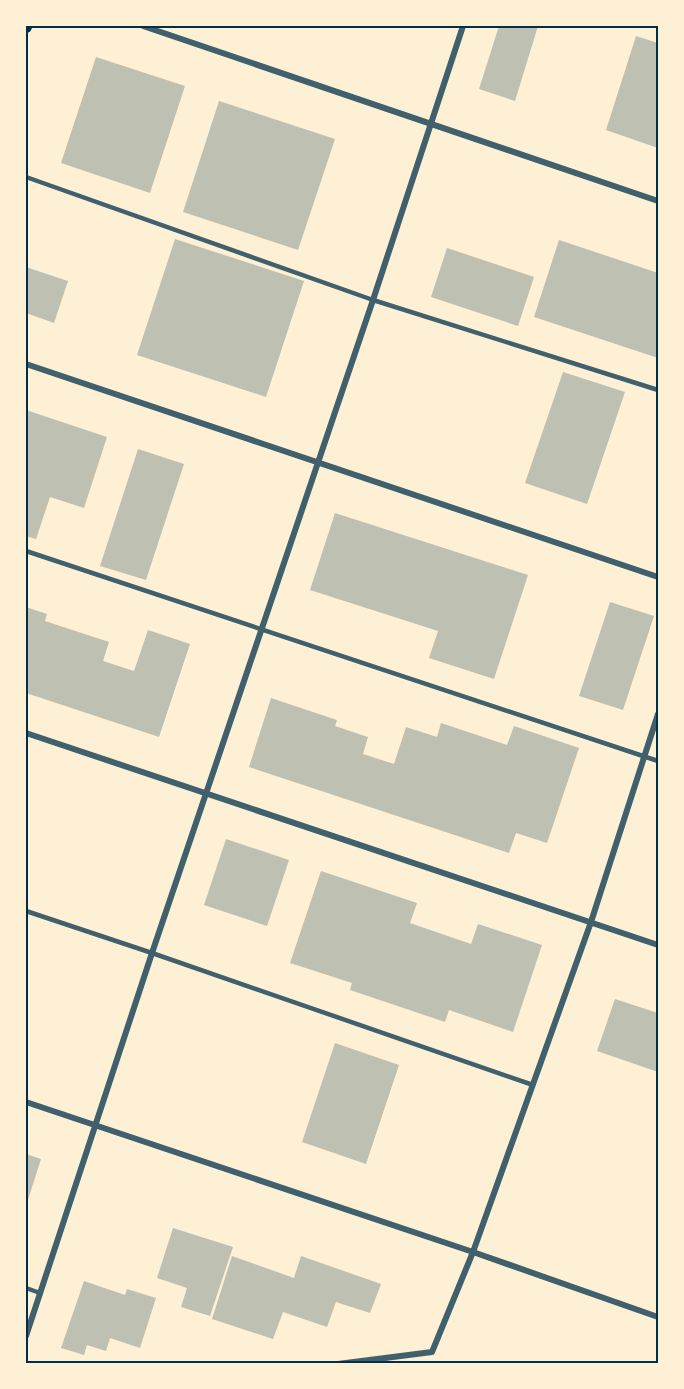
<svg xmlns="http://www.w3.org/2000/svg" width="684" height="1389" font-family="'Nunito Sans',sans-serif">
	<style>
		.building { fill: #bec0b2 }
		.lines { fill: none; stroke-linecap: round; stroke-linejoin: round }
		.service { stroke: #3f606c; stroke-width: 4.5 }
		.minor { stroke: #3f606c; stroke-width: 6 }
		.secondary { stroke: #003049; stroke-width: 12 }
		.neatline { fill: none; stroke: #003049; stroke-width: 2 }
	</style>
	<rect width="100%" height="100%" fill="#fdf0d5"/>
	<path class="building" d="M499 26H538L515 101 479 89Z
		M636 36 658 43V148L606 130Z
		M96 57 185 86 150 193 61 163Z
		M219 101 335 139 298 250 183 212Z
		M175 239 304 281 266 397 137 355Z
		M559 240 658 273V358L534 317Z
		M447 248 534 277 518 326 431 297Z
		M26 267 68 281 54 323 26 313Z
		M563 372 625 392 587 504 525 483Z
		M26 410 107 437 84 508 50 497 36 539 26 536Z
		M138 449 184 464 146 580 100 566Z
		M335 513 528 575 494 679 429 658 438 631 310 590Z
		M610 602 654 616 623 710 579 696Z
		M26 607 47 614 45 621 109 642 103 661 134 671 148 630 190 644 159 737 26 693Z
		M271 698 337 720 335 726 368 737 363 754 394 764 406 727 437 737 441 723 507 745 514 726 579 748 547 843 516 833 509 853 249 767Z
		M226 839 289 860 267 926 204 905Z
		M321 871 417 903 410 923 471 944 478 924 542 945 513 1032 449 1010 445 1022 350 990 352 983 290 963Z
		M615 999 658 1013V1072L597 1051Z
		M335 1043 399 1065 366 1164 302 1142Z
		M26 1154 41 1159 26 1206Z
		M173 1228 233 1247 210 1316 181 1307 187 1288 157 1278Z
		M232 1256 294 1278 301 1256 381 1284 370 1313 336 1302 327 1327 283 1312 273 1339 212 1319Z
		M84 1281 125 1295 127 1289 156 1298 140 1348 110 1338 106 1351 87 1345 84 1355 61 1348Z"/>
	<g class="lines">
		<path class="service" d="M26 177 373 300 658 390
			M26 551 658 761
			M26 911 152 953 533 1085
			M26 1288 40 1293"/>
		<path class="minor" d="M143 26 658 201
			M26 364 658 577
			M26 733 658 945
			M26 1102 473 1252 658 1317
			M26 1336 152 953 373 300 463 26
			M338 1364 432 1352 473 1252 591 922 658 714"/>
		<path class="secondary" d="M26 27V26"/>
	</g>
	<rect width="684" height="1389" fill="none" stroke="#fdf0d5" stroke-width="54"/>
	<rect x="27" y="27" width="630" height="1335" class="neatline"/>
</svg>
